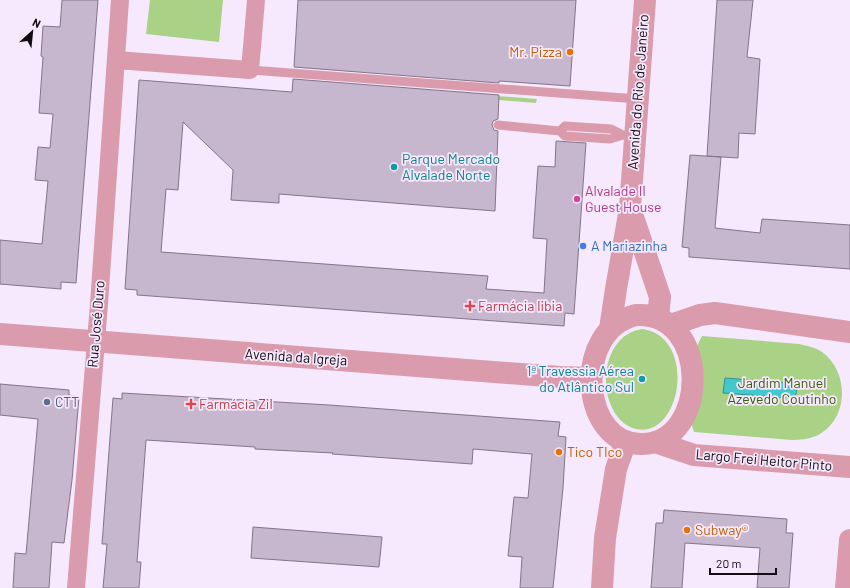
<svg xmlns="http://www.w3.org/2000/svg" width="850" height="588" font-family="Barlow,sans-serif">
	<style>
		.green { fill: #a9d287 }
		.water { fill: #42c8cd; stroke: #349096 }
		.building { fill: #c6b6ce; stroke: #83748a }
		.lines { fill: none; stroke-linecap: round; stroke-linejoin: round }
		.service { stroke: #da9bac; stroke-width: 9 }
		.minor { stroke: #da9bac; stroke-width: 18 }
		.tertiary { stroke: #da9bac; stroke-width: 22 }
		.food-dot { fill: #e8710a; stroke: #f6e9fd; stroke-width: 1.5 }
		.culture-dot { fill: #0f9aa8; stroke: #f6e9fd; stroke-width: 1.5 }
		.hotel-dot { fill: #d1479c; stroke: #f6e9fd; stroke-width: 1.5 }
		.shop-dot { fill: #3f7fe0; stroke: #f6e9fd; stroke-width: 1.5 }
		.health-dot { fill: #e0444e; stroke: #f6e9fd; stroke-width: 1.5 }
		.service-dot { fill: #5c6f8a; stroke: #f6e9fd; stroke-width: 1.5 }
		.labels { text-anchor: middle; stroke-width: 3.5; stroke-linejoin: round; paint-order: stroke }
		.food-label { font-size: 14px; fill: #c56008; stroke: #f6e9fd; text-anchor: start }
		.street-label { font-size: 14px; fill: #120c14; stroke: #f6e9fd }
		.culture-label { font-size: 14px; fill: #0d838f; stroke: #f6e9fd; text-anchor: start }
		.hotel-label { font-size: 14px; fill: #b23c85; stroke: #f6e9fd; text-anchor: start }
		.shop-label { font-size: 14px; fill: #366cbe; stroke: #f6e9fd; text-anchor: start }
		.health-label { font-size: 14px; fill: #be3a42; stroke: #f6e9fd; text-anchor: start }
		.park-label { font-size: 14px; fill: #395d09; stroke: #f6e9fd }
		.service-label { font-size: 14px; fill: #4e5e75; stroke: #f6e9fd; text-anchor: start }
	</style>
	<rect width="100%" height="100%" fill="#f6e9fd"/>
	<path class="green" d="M150 0H223L219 42 146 34Z
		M443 92 537 99 536 103 499 100Z
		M643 329C700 338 680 448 630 427 617 421 610 406 607 393 602 367 613 332 643 329Z
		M702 336 799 344C807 346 815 347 822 352 850 372 849 421 816 436 808 439 800 440 791 440L694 432 691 423 697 346Z"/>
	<path class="water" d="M725 378 790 383C799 387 799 396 789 398L723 393Z"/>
	<path class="building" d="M62 0H98L76 283 61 282V289L0 284V240L42 244 48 181 35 180 38 147 50 148 53 114 39 113 43 57 41 56 43 26 60 27Z
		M298 0H576L570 86 499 81V83L294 67Z
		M717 0H753L747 57 760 59 755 134 739 133 738 158 707 156Z
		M293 79 499 95 498 119 493 121 492 125 494 130 498 131 495 211 279 194V203L231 200 233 170 183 122 178 190 166 189 161 252 488 276 486 289 544 293 547 239 533 238 538 166 555 167 556 141 586 143 574 314 565 313 564 326 137 295V290L125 289 139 80 292 92Z
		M690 155 721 157 715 228 760 233 762 219 850 225V269L689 257V248L682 247Z
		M0 384 69 390V395L79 397 72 480 64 543 52 542 49 588H13L15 553 26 554 38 419 0 415Z
		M122 393 329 405 560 422 558 436 566 437 563 488 553 588H520L522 557 508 556 514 497 528 498 532 454 473 449 472 464 332 454 333 453 255 449V447L146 440 137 562H141L139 588H103L107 544H102L113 398 122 399Z
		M664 510 787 519 786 533H793L789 588H757L760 548 685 543 682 588H651L656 523H663Z
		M253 527 382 537 379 567 251 558Z"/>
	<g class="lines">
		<path class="service" d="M250 70 638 99
			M498 125 560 131 565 136 610 139 623 135 635 136
			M560 131 565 126 611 129 623 135"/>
		<path class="minor" d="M116 60 250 70 256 0
			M76 588 99 304 120 0"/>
		<path class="tertiary" d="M631 211 660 297 658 318
			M636 315C711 311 710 443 642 444 581 446 571 330 636 315Z
			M671 325 700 315 715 313 850 332
			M610 329 616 289 630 208 645 0
			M0 334 560 377 591 378
			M655 442 694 455 850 467
			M602 588 605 538 616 469 626 441
			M846 588 850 540"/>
	</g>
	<g class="food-dot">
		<circle cx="570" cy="52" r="4"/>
		<circle cx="559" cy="452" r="4"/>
		<circle cx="687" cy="530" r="4"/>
	</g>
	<g class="culture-dot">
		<circle cx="394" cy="167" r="4"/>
		<circle cx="642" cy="379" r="4"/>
	</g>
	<circle class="hotel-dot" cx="577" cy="199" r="4"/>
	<circle class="shop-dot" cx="583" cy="246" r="4"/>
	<g class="health-dot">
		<path d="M468 300h4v4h4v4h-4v4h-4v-4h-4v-4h4z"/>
		<path d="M189 398h4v4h4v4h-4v4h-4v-4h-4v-4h4z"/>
	</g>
	<circle class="service-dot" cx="47" cy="402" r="4"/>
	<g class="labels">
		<g class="food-label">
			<text x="562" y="57" text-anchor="end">Mr. Pizza</text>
			<text x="567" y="457">Tico TIco</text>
			<text x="695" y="535">Subway®</text>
		</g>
		<g class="street-label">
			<text transform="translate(638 92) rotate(-86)" y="5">Avenida do Rio de Janeiro</text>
			<text transform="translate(96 324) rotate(-85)" y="5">Rua José Duro</text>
			<text transform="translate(296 357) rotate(4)" y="5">Avenida da Igreja</text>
			<text transform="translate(764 460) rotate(5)" y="5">Largo Frei Heitor Pinto</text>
		</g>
		<g class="culture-label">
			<text x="402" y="164">Parque Mercado<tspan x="402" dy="16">Alvalade Norte</tspan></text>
			<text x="634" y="376" text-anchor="end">1ª Travessia Aérea<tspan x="634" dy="16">do Atlântico Sul</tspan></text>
		</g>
		<g class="hotel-label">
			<text x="585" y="196">Alvalade II<tspan x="585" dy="16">Guest House</tspan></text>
		</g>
		<g class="shop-label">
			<text x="591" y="251">A Mariazinha</text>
		</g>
		<g class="health-label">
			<text x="478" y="311">Farmácia libia</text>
			<text x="199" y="409">Farmácia Zil</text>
		</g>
		<g class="park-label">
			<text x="782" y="388">Jardim Manuel<tspan x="782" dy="16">Azevedo Coutinho</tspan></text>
		</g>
		<g class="service-label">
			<text x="55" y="407">CTT</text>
		</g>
	</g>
	<g transform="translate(32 32) rotate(27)" stroke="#f6e9fd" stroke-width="3" paint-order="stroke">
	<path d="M0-3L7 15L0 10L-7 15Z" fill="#120c14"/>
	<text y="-6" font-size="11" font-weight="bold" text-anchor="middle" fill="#120c14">N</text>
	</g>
	<path d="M710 568v6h66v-6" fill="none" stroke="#120c14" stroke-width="2"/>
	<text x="716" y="568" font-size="12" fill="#120c14" stroke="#f6e9fd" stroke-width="3" paint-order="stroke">20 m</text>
</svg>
